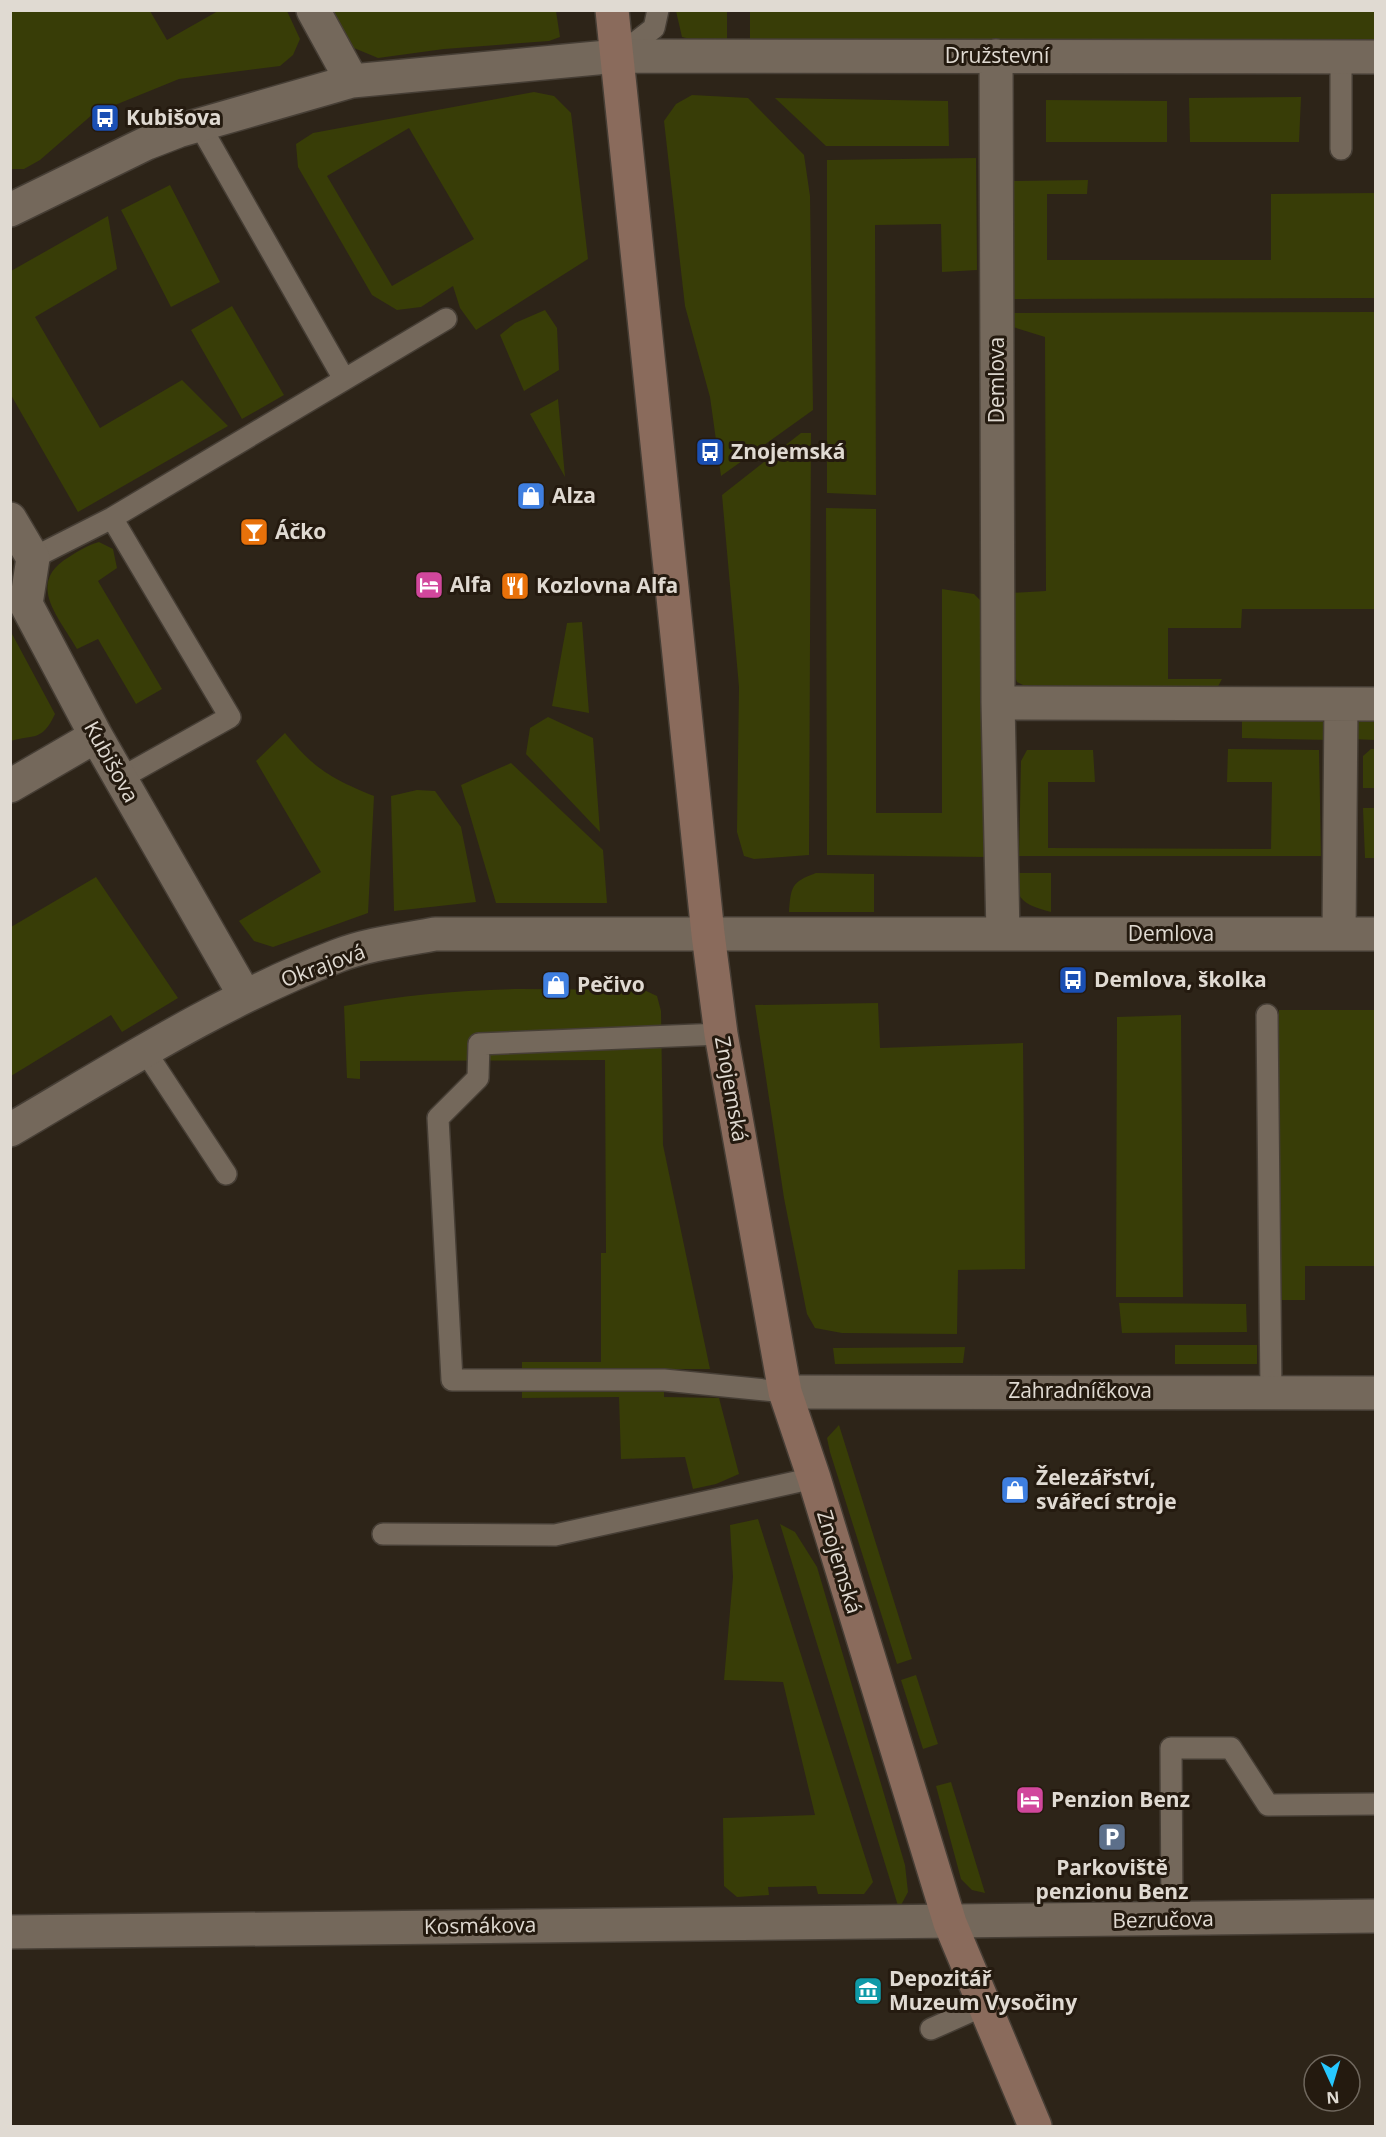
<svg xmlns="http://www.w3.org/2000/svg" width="1386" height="2137" font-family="'Open Sans',sans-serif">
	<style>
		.green { fill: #383d07; fill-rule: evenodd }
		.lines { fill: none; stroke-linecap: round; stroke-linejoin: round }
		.lane-casing { stroke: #463e35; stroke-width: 24 }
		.street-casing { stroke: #463e35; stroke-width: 36 }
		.secondary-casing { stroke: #463e35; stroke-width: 36 }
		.lane { stroke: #74685b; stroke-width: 21 }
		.street { stroke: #74685b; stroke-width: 33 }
		.secondary { stroke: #8a6b5c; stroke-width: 33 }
		.labels { text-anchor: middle; stroke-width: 6; stroke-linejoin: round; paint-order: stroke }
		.street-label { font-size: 21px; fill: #e0dad2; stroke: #241a0f }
		.poi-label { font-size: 21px; font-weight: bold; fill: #e0dad2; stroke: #241a0f; text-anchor: start }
	</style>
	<rect width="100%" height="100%" fill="#2d2418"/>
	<path class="green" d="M11 10 150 11 167 40 218 11H287L300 39 293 55 280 66 179 79 93 114 40 160 24 169H11Z
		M335 10 556 11 560 37 549 41 444 49 378 58 354 48 335 22Z
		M1375 10 1376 40H1362L750 41V11Z
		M676 11H727V40L698 41 682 37Z
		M534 92 554 96 571 113 588 259 476 330 460 308 453 286 421 307 397 310 372 295 298 167 296 144 313 133ZM409 128 474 239 392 286 327 176Z
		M692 95 748 98 804 155 810 196 813 410 721 476 710 397 685 306 664 121 676 104Z
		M1301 97 1299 142H1190L1189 98Z
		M775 98 948 101 949 146H826Z
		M1046 100 1167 101V142H1046Z
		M976 158 977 270 942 272 941 224 875 225 876 495 827 493V160Z
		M1088 180 1087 194H1047V260H1271V194L1375 193V298L1009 299 1011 181Z
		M170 185 220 282 171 307 121 210Z
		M108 216 117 269 35 317 100 428 182 380 228 426 78 512 11 395V271Z
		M232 306 284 395 242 419 191 330Z
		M545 310 557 328 559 370 524 391 500 335 515 323Z
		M1375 312V609H1242L1241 628H1168V679H1222L1215 692 1039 693 1017 682 1009 661 1010 593 1046 591 1045 337 1010 326 1009 313Z
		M558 399 565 477 530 414Z
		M801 433H811L809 855 754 859 744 856 737 832 739 687 722 495Z
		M826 508 876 509V813H942V589L974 594 985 605 988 857 827 855Z
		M99 542 113 549 117 568 98 581 162 689 136 704 98 639 77 649C59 617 25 583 69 557 78 551 88 545 99 542Z
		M582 622 589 713 552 706 567 623Z
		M11 632 55 714C42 742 34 734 11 741Z
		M1375 714V740L1352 739 1359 722Z
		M1248 715 1323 719 1331 733V740L1242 738V721Z
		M548 717 593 738 600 832 526 754 530 728Z
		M285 733C314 769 332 779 374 796L368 913 273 947 254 941 239 921 321 872 256 761Z
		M1228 749 1319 750 1321 856H1019L1021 761 1027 750H1093L1095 782H1048V848L1271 849 1272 782H1227Z
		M1371 749H1376L1375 858H1365L1363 808H1374V788H1363V756Z
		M511 763 603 850 607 903H496L461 785Z
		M417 790 435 791 461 827 476 902 394 911 391 796Z
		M816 873 874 874V912H789C791 887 791 882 816 873Z
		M1011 873H1051V912C1024 905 1017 900 1011 873Z
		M96 877 178 998 122 1032 111 1015 11 1076V927Z
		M521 989 644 990 657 996 661 1011 663 1145 710 1369H664V1397L719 1398 739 1474 716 1484 693 1489 685 1457 621 1459 619 1397 522 1398V1362H601V1253H606L605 1060 360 1061V1079L347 1078 344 1006C403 995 461 990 521 989Z
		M878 1003 880 1048 1023 1043 1025 1269 958 1270 957 1334 842 1333 815 1328 807 1314 784 1198 755 1005Z
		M1279 1010H1375V1266H1305V1300H1277Z
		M1181 1015 1183 1297H1116L1117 1017Z
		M1119 1303 1246 1304 1247 1332 1122 1333Z
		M1175 1345H1257V1364H1175Z
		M965 1347 963 1363 835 1364 833 1348Z
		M839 1425 912 1659 897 1664 830 1452 827 1438Z
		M758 1519 873 1882 864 1894H818L816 1886 768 1887 769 1895 737 1897 724 1886 723 1818 815 1815 783 1682 724 1680 733 1577 730 1525Z
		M780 1524 795 1532 817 1567 905 1865 908 1892 899 1909Z
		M916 1675 938 1744 923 1749 901 1680Z
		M951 1782 985 1893 972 1890 961 1879 936 1786Z"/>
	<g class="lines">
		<g class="lane-casing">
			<path id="lane" d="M618 56 654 28 658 10
				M199 124 344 379
				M1341 149V57
				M112 518 230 717 121 778
				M33 558 112 518 446 319
				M1267 1015 1271 1392
				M721 1034 479 1044 478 1078 438 1118 452 1380H664L785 1392
				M145 1051 226 1174
				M383 1534 555 1535 814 1478
				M1172 1919 1171 1748H1231L1268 1805 1376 1804
				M931 2029 985 2005"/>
		</g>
		<g class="street-casing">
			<path id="street" d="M313 10 352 81
				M996 56 998 703 1003 934
				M10 210 147 143 178 131 352 81 618 56 1376 57
				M10 519 33 558 26 604 96 736 245 996
				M998 703 1376 704
				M10 786 96 736
				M1339 934 1341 704
				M10 1130C116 1068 222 1000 337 956 367 944 403 940 435 934H1376
				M785 1392 1376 1393
				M10 1932 1376 1916"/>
		</g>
		<g class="secondary-casing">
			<path id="secondary" d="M612 10 708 934 721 1034 785 1392 814 1478 950 1923 1035 2126"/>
		</g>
		<use href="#lane" class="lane"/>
		<use href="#street" class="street"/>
		<use href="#secondary" class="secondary"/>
	</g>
	<defs>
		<g id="bus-square" transform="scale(1.5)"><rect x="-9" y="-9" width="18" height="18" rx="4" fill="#1a4fb4" stroke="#241a0f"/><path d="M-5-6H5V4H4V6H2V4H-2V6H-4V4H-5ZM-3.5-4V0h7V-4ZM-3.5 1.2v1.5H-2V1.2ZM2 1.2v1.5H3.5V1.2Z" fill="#fff"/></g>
		<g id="shop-square" transform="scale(1.5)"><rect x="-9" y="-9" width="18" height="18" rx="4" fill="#3f7fe0" stroke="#241a0f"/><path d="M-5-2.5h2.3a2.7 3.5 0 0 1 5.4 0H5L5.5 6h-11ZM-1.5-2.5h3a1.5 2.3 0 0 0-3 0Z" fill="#fff"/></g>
		<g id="bar-square" transform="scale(1.5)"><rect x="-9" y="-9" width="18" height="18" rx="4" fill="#e8710a" stroke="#241a0f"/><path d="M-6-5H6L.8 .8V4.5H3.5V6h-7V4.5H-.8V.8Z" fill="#fff"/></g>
		<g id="hotel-square" transform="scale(1.5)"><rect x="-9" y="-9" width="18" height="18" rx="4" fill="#d1479c" stroke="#241a0f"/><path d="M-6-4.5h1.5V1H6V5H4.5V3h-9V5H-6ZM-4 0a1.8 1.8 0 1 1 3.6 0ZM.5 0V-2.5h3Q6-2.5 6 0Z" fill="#fff"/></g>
		<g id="restaurant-square" transform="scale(1.5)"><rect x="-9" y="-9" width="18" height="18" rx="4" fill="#e8710a" stroke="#241a0f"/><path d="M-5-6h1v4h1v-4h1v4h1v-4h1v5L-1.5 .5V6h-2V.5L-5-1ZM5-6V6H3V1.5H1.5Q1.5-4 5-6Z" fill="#fff"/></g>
		<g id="parking-square" transform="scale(1.5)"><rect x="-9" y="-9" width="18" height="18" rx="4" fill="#5c6f8a" stroke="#241a0f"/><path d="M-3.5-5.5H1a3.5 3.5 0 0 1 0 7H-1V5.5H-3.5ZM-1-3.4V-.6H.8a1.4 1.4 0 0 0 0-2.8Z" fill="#fff"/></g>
		<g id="museum-square" transform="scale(1.5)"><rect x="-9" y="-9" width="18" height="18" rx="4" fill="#0f9aa8" stroke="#241a0f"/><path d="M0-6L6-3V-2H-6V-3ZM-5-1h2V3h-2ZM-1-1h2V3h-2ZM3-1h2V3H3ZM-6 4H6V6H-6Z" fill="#fff"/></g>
	</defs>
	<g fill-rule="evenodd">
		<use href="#bus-square" x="105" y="118"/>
		<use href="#bus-square" x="710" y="452"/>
		<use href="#shop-square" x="531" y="496"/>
		<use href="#bar-square" x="254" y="532"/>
		<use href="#hotel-square" x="429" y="585"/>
		<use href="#restaurant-square" x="515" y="586"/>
		<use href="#bus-square" x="1073" y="980"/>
		<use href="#shop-square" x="556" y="985"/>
		<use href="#shop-square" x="1015" y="1490"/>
		<use href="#hotel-square" x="1030" y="1800"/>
		<use href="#parking-square" x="1112" y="1837"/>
		<use href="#museum-square" x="868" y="1991"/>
	</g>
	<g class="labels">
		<g class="street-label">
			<text x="997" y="63">Družstevní</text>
			<text transform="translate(997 380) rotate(-90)" y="7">Demlova</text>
			<text transform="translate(111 762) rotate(61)" y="7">Kubišova</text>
			<text x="1171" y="941">Demlova</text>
			<text transform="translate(323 966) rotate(-20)" y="7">Okrajová</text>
			<text transform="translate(731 1089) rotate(80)" y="7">Znojemská</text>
			<text x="1080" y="1398">Zahradníčkova</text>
			<text transform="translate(839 1562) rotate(73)" y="7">Znojemská</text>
			<text transform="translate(1163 1920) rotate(-1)" y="7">Bezručova</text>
			<text transform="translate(480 1926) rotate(-1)" y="7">Kosmákova</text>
		</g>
		<g class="poi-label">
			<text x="126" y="125">Kubišova</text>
			<text x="731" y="459">Znojemská</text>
			<text x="552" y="503">Alza</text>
			<text x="275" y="539">Áčko</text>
			<text x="450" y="592">Alfa</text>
			<text x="536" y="593">Kozlovna Alfa</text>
			<text x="1094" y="987">Demlova, školka</text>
			<text x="577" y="992">Pečivo</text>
			<text x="1036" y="1485">Železářství,<tspan x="1036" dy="24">svářecí stroje</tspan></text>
			<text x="1051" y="1807">Penzion Benz</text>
			<text x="1112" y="1875" text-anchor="middle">Parkoviště<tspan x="1112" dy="24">penzionu Benz</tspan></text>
			<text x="889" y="1986">Depozitář<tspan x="889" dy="24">Muzeum Vysočiny</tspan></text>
		</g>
	</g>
	<rect width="1386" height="2137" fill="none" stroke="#e0dad2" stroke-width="24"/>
	<g transform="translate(1332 2083) rotate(176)"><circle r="28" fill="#241a0f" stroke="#6f675d" stroke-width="1.5"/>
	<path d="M0-4.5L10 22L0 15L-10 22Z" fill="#27c8ff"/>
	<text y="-9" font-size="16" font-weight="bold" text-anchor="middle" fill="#e0dad2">N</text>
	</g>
</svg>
